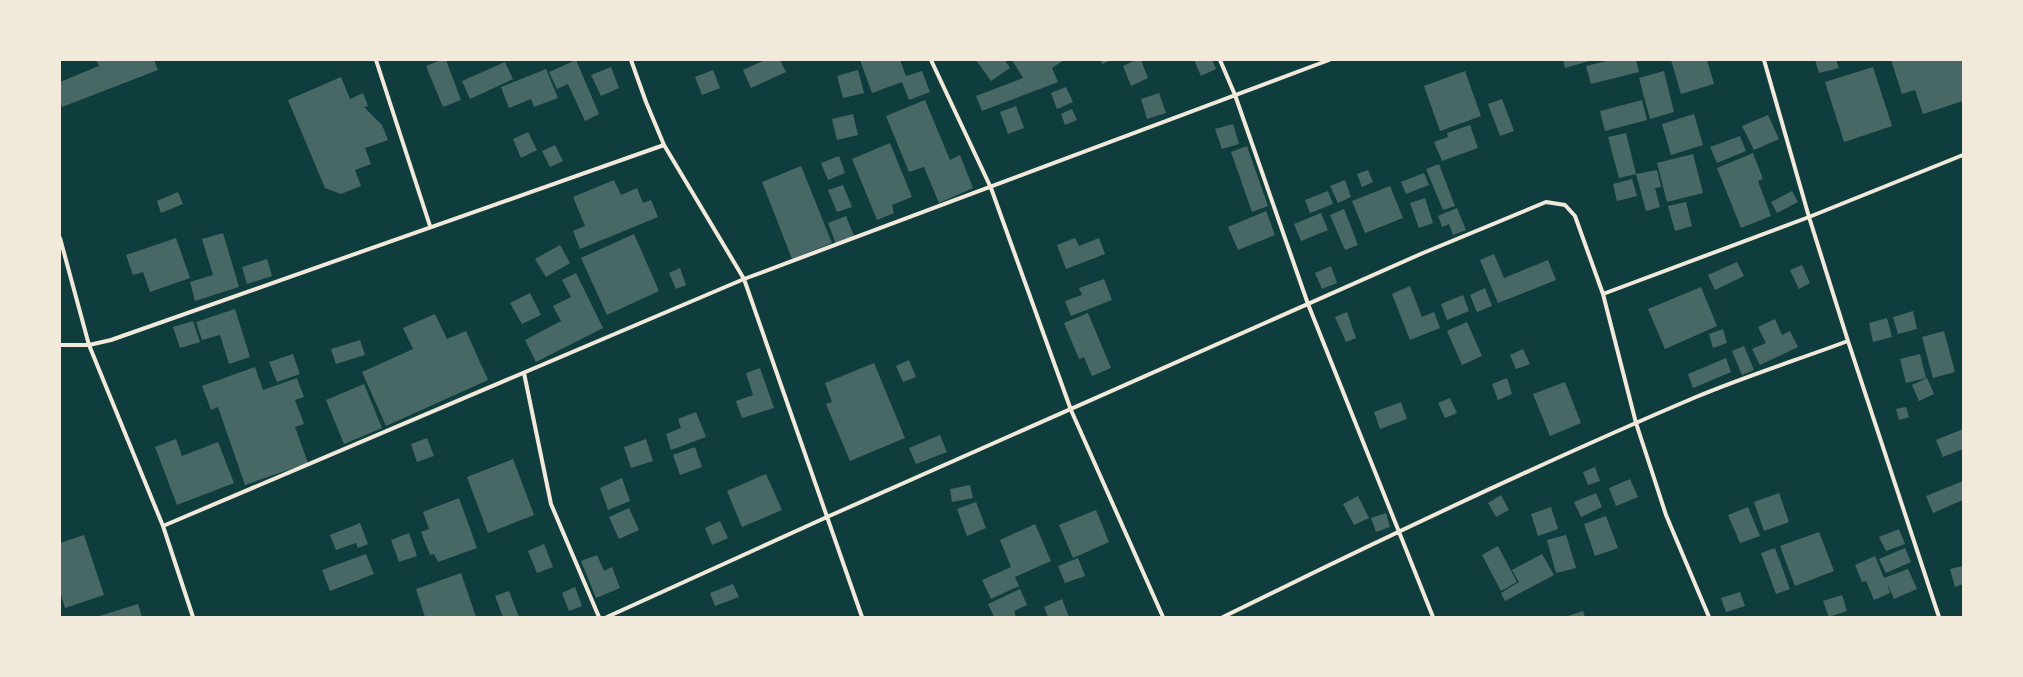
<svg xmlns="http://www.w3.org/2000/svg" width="2023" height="677" font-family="'PT Sans',sans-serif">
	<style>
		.building { fill: #486865 }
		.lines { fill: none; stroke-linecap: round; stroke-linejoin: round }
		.minor { stroke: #f1e9da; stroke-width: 4 }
	</style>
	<rect width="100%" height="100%" fill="#0f3d3e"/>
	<path class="building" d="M96 60H154L158 70 62 107 60 102V82L99 66Z
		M441 60H446L461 100 443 107 426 66Z
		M576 60 599 114 585 121 568 84 557 89 549 72Z
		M762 60H780L786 72 751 88 743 70 763 61Z
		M860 60H900L906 76 922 71 930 92 909 100 902 82 872 93Z
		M976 60H1005L1010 68 991 81Z
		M1012 60H1064L1052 68 1058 82 982 111 976 96 1023 78Z
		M1101 60H1112L1102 64Z
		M1136 60H1141L1148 78 1131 86 1123 66Z
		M1194 60H1212L1216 69 1201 76Z
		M1563 60H1593L1565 68Z
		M1611 60H1636L1639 72 1591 84 1586 66Z
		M1671 60H1707L1714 84 1681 94Z
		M1815 60H1836L1839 68 1819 73Z
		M1891 60H1963V101L1923 114 1915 90 1902 94Z
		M505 62 513 79 470 99 462 81Z
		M611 67 619 88 601 96 591 75Z
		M1873 67 1892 126 1844 142 1825 82Z
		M546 69 558 98 534 107 531 99 509 108 501 87Z
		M713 70 720 88 702 95 695 77Z
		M858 70 864 93 843 98 837 76Z
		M1465 71 1481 116 1440 131 1424 86Z
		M1664 71 1674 112 1650 119 1639 78Z
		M341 77 350 99 363 93 368 106 364 107 382 125 388 140 365 148 371 164 355 170 361 186 341 194 325 188 288 100Z
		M1066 87 1073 102 1057 109 1051 93Z
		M1159 93 1166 113 1147 119 1141 99Z
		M1502 99 1514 131 1500 136 1488 104Z
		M925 100 950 160 960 155 973 188 939 203 924 167 909 172 886 116Z
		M1642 100 1647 120 1605 131 1600 111Z
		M1016 106 1024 128 1008 134 1000 112Z
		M1072 109 1077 120 1065 125 1061 114Z
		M853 114 858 135 837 140 832 119Z
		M1694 114 1703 145 1671 155 1662 124Z
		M1768 115 1779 139 1754 150 1742 126Z
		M1233 124 1239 144 1222 149 1215 129Z
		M1470 125 1478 148 1442 161 1434 142 1448 137 1447 133Z
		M528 132 537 150 521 158 513 139Z
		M1626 133 1636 174 1619 178 1608 137Z
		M1740 136 1746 151 1717 163 1710 147Z
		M890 143 912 197 892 205 894 213 877 220 852 159Z
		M555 145 563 161 550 167 542 151Z
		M1247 146 1268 206 1252 212 1231 152Z
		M1753 153 1763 179 1758 181 1771 216 1741 228 1717 168Z
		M1693 154 1703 193 1667 202 1657 163Z
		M839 156 845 173 828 180 821 163Z
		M1439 164 1455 206 1443 210 1426 169Z
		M801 166 832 243 792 259 762 182Z
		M1368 170 1373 182 1362 187 1357 174Z
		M1657 170 1661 187 1655 188 1660 207 1646 211 1636 174Z
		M1424 173 1429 185 1406 194 1401 182Z
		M1632 179 1637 196 1617 201 1613 184Z
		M614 180 621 195 637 188 643 203 651 200 658 217 580 249 573 231 585 226 573 197Z
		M1345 180 1351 197 1338 203 1330 186Z
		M843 185 852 207 837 212 828 190Z
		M1390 186 1403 218 1365 233 1352 201Z
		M1328 191 1333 204 1310 213 1305 200Z
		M1792 191 1798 202 1777 213 1771 202Z
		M178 192 183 204 161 213 157 201Z
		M1425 198 1433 223 1419 228 1410 203Z
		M1686 202 1692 226 1675 231 1668 206Z
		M1457 208 1466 230 1453 235 1449 224 1442 227 1438 216Z
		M1344 209 1358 245 1345 250 1330 215Z
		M1266 211 1275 235 1238 250 1228 227Z
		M1321 213 1328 230 1301 241 1294 224Z
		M846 216 854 236 836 244 828 223Z
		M223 233 239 287 195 301 190 282 213 275 202 239Z
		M634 234 659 291 607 315 581 258Z
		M176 238 190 278 150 292 143 272 133 275 126 255Z
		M1075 238 1079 246 1099 238 1105 254 1066 269 1057 245Z
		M560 245 570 263 546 277 535 259Z
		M1494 254 1504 278 1548 260 1556 280 1498 303 1480 260Z
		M267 259 272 276 247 284 242 267Z
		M1737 262 1744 276 1715 290 1708 275Z
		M1802 265 1810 283 1799 289 1790 270Z
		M1331 266 1337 283 1322 289 1315 273Z
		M680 268 686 285 676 289 669 273Z
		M576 273 603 328 536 362 525 340 561 321 553 306 571 297 562 280Z
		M1104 279 1112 300 1071 316 1065 301 1082 295 1079 288Z
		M1410 286 1422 317 1434 312 1440 328 1410 340 1392 294Z
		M1701 287 1717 326 1665 349 1648 309Z
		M1485 288 1492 306 1477 312 1470 295Z
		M530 293 541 315 522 324 510 303Z
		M1463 295 1469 311 1447 320 1441 304Z
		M235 309 250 357 229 364 220 335 202 340 196 322Z
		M1913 311 1917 329 1898 334 1893 317Z
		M1347 312 1356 338 1346 342 1335 317Z
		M1088 313 1111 368 1092 376 1084 357 1079 359 1064 323Z
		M435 314 447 339 466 331 488 380 386 426 362 372 413 349 403 328Z
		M1887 318 1892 337 1873 342 1869 323Z
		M1775 319 1782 335 1790 331 1798 347 1760 365 1752 349 1766 343 1758 327Z
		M193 321 200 342 180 348 173 327Z
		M1467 322 1482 356 1462 365 1447 331Z
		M1723 329 1727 343 1713 348 1709 334Z
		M1944 331 1955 372 1933 378 1922 337Z
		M360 340 365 355 336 364 331 349Z
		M1744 346 1754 370 1742 375 1732 351Z
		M1523 349 1530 364 1516 369 1510 355Z
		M293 354 300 374 277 382 269 362Z
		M1920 354 1926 378 1906 383 1900 359Z
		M1726 358 1731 372 1693 388 1688 374Z
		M909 360 916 377 903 382 896 366Z
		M874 363 905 438 850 461 826 404 832 402 825 383Z
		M255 367 263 390 297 378 304 397 295 400 304 424 295 427 308 463 245 485 218 407 211 410 202 386Z
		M760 368 774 408 742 418 736 401 753 395 746 373Z
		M1507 378 1512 394 1498 400 1492 384Z
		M1927 378 1934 394 1919 401 1912 385Z
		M1565 382 1581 423 1550 436 1533 394Z
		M364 384 382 428 344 444 326 400Z
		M1450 398 1457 413 1445 418 1438 403Z
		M1401 402 1407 419 1380 429 1374 412Z
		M1906 407 1909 417 1899 420 1896 409Z
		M696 412 706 437 671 450 666 434 681 428 678 419Z
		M1963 429V449L1943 457 1936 440Z
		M940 435 947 452 916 464 909 448Z
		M427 438 434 456 417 462 411 444Z
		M176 439 182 456 218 442 234 483 177 505 155 447Z
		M646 439 653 461 631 468 624 447Z
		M695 447 702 467 680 475 673 455Z
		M513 459 534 515 488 533 467 477Z
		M1595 467 1600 481 1588 485 1583 472Z
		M766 474 782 510 742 527 727 491Z
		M622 478 630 501 608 510 600 488Z
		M1630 479 1638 497 1616 506 1609 488Z
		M1963 481V500L1933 513 1926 496Z
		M970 485 973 498 952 502 950 489Z
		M1596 493 1602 507 1581 517 1574 502Z
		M1779 493 1789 522 1764 531 1754 502Z
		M1501 495 1509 510 1496 517 1488 503Z
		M1358 496 1369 518 1354 525 1343 504Z
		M459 498 477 548 438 562 434 554 430 555 421 532 429 529 423 512Z
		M976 502 986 528 967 536 957 509Z
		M1551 507 1558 529 1538 536 1531 514Z
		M1748 507 1760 536 1740 543 1728 515Z
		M629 508 639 530 619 539 609 517Z
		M1096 510 1109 542 1073 558 1059 525Z
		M1386 513 1390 527 1376 532 1371 518Z
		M1606 516 1618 548 1595 556 1584 524Z
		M720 521 728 538 712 545 705 528Z
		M360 523 368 544 358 548 356 543 336 550 330 535Z
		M1035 524 1051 561 1015 577 1019 586 991 599 982 580 1011 567 1000 540Z
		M1899 529 1905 544 1886 551 1879 537Z
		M1819 532 1834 571 1795 586 1780 546Z
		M409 533 417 556 399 562 391 540Z
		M84 535 104 595 65 608 60 592V543Z
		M1566 535 1576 568 1556 573 1547 540Z
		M544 544 553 567 537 573 528 551Z
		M1498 546 1517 582 1501 591 1482 555Z
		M1775 548 1790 589 1776 594 1761 553Z
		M1905 548 1911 562 1886 573 1879 559Z
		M366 554 374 574 330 591 322 570Z
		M1542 554 1554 575 1505 601 1501 593 1519 582 1512 570Z
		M597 555 604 571 612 567 620 588 596 598 581 561Z
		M1875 556 1884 578 1908 569 1917 589 1894 599 1887 583 1890 593 1874 600 1866 581 1862 582 1855 565Z
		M1078 558 1085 576 1065 583 1058 566Z
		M1963 566V584L1955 587 1950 569Z
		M461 573 476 617H425L416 589Z
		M733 584 739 597 715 606 710 593Z
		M575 587 582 606 569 611 562 593Z
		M1020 589 1027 605 1014 611 1016 617H994L988 604Z
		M509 591 519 617H503L495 596Z
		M1740 592 1745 606 1726 612 1721 598Z
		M1842 595 1847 611 1829 617 1823 601Z
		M1062 599 1069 617H1048L1044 607Z
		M138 604 142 617H96Z
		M1583 611 1585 617H1569L1568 616Z"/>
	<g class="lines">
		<path class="minor" d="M376 60 430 226
			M631 60 646 102 664 145 744 279 862 617
			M931 60 991 188 1071 410 1163 617
			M1220 60 1235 95 1308 304 1433 617
			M1764 60 1809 217 1848 341 1939 617
			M60 238 89 345 163 526 193 617
			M1603 294 1809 217 1963 155
			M60 345H89L111 340 664 145
			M524 373 551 504 599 617
			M163 526 744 279 1329 60
			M607 617 827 517 1423 253 1546 202 1565 205 1575 216 1603 294 1636 423 1654 478 1666 515 1709 617
			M1223 617C1379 540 1536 465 1696 397 1746 376 1797 360 1848 341"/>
	</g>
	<rect width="2023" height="677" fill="none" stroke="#f1e9da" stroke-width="122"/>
</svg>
